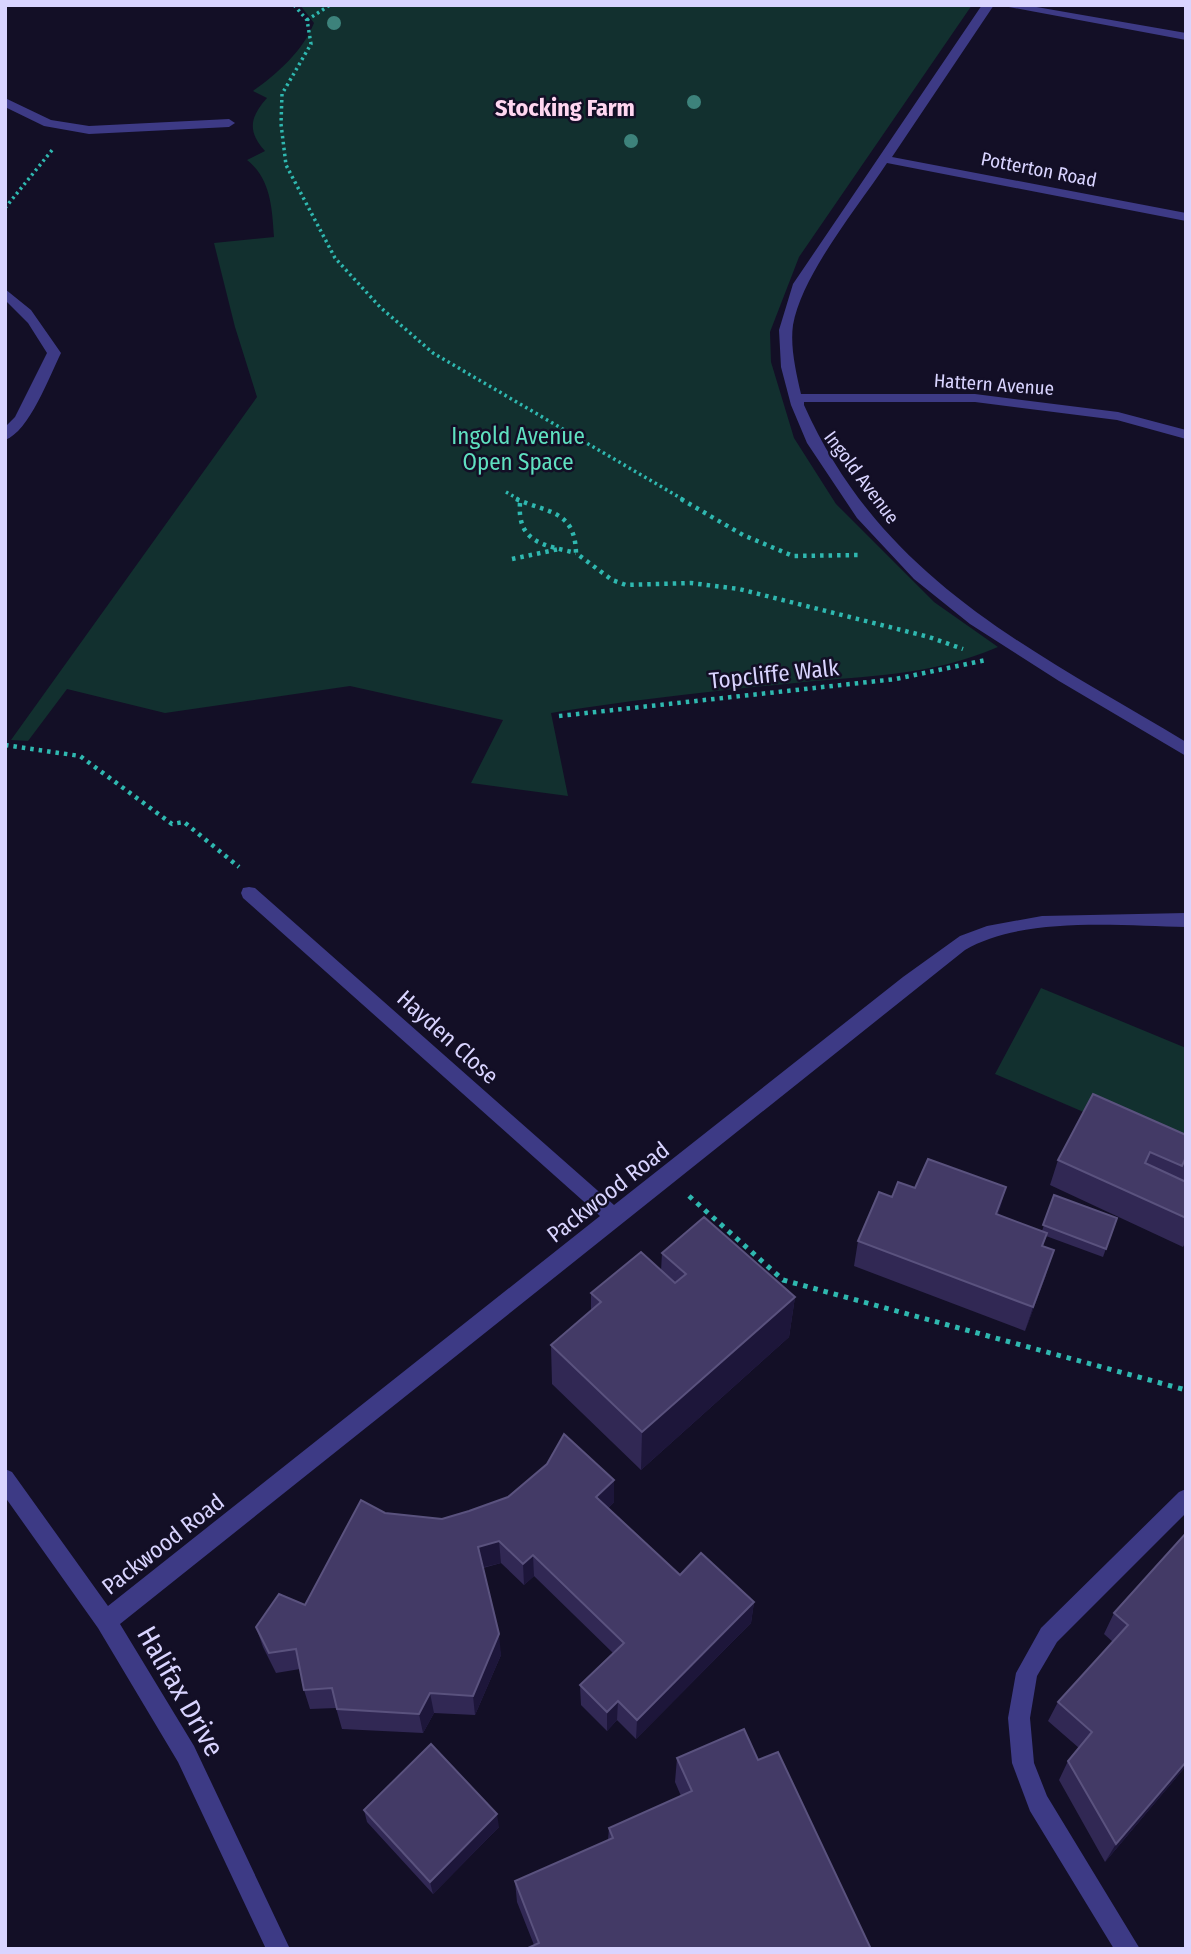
<svg xmlns="http://www.w3.org/2000/svg" width="1191" height="1954" font-family="'Fira Sans Condensed',sans-serif">
	<style>
		.green { fill: #12302f }
		.lines { fill: none; stroke-linecap: round; stroke-linejoin: round }
		.path-far2 { stroke: #2fb8b0; stroke-width: 3.5; stroke-dasharray: 2.5 3.5; stroke-linecap: butt }
		.path-far1 { stroke: #2fb8b0; stroke-width: 4.5; stroke-dasharray: 3.5 5; stroke-linecap: butt }
		.path { stroke: #2fb8b0; stroke-width: 5; stroke-dasharray: 4.5 6; stroke-linecap: butt }
		.lane { fill: #3d3a85; fill-rule: evenodd }
		.street { fill: #3d3a85; fill-rule: evenodd }
		.tree { fill: #3d827b }
		.wall { fill: #312854 }
		.shaded-wall { fill: #1d163a }
		.building { fill: #433a66; stroke: #5a527e; stroke-width: 2 }
		.labels { text-anchor: middle; stroke-width: 5; stroke-linejoin: round; paint-order: stroke }
		.far-street-label { font-size: 19px; fill: #d9d4ff; stroke: #130f26 }
		.park-label { font-size: 23px; fill: #5fe0c0; stroke: #130f26 }
		.street-label { font-size: 23px; fill: #d9d4ff; stroke: #130f26 }
		.far-district-label { font-size: 24px; font-weight: bold; fill: #ffd6f0; stroke: #130f26 }
		.near-street-label { font-size: 28px; fill: #d9d4ff; stroke: #130f26 }
	</style>
	<rect width="100%" height="100%" fill="#130f26"/>
	<path class="green" d="M300 5H972L799 257 770 332 771 362 794 438 836 504 934 602 998 647C928 677 869 675 795 683 713 691 632 700 551 713L568 796 471 783 503 720 350 686 165 713 67 689 28 741 11 740 257 397 235 327 214 243 274 237C272 208 271 179 247 160L265 151C247 131 250 117 267 98L253 91C277 74 303 51 314 23Z
		M1041 988 1186 1048V1156L995 1074Z"/>
	<g class="lines">
		<path class="path-far2" d="M294 5 307 20 311 44 282 94 281 124 286 165 335 258 380 307 433 353 684 500
			M307 20 330 5
			M5 208 53 149
			M506 492 520 500"/>
		<path class="path-far1" d="M516 499C548 513 575 510 576 553L612 580 626 585 691 583 739 589 929 637 963 649
			M681 499 743 535 793 556 859 555
			M520 503C517 543 544 545 576 553
			M512 559 559 549
			M559 716 896 679 986 660
			M5 745 80 756 172 824 184 822 239 867"/>
		<path class="path" d="M689 1196 783 1280 1186 1390"/>
		<path class="lane" d="M1186 1489V1513L1057 1642 1037 1676 1030 1718 1034 1763 1047 1796 1140 1949H1114L1030 1811 1012 1763 1008 1718 1016 1673 1041 1628 1179 1492Z"/>
		<path class="street" d="M982 5H994L892 157 1186 213V221L887 163C858 207 802 274 793 325 790 347 796 372 801 394H975L1118 412 1186 430V439L1117 420 975 402H804V405C882 580 1031 649 1186 742V756L1059 681 970 624 914 579 857 518 807 443 791 405 781 367 779 330 793 284Z
			M998 5H1025L1186 33V40Z
			M5 98 51 120 89 126 229 119 235 123 229 127 89 134 44 126 5 107Z
			M5 289 31 310 61 353C50 375 29 432 5 440V427L15 417 47 353 28 323 5 300Z
			M249 887 255 888 614 1205 903 977 960 936 987 926 1042 916 1186 913V927C1120 926 1022 916 965 950L120 1624 194 1746 290 1949H266L178 1762 98 1628 5 1497V1469L12 1472 108 1606 600 1216 243 898 241 893 243 888Z"/>
	</g>
	<g class="tree">
		<circle cx="334" cy="23" r="7"/>
		<circle cx="694" cy="102" r="7"/>
		<circle cx="631" cy="141" r="7"/>
	</g>
	<path class="wall" d="M1186 1135V1241L1183 1247 1050 1185 1058 1160Z
		M1054 1195 1117 1218 1103 1257 1046 1236 1043 1246 1046 1275 1025 1331 854 1266 858 1241 892 1197 998 1215 1042 1231Z
		M662 1253 795 1297 789 1337 641 1470 552 1384 551 1345 591 1311V1293L661 1271Z
		M614 1480V1502L608 1508 680 1575 754 1602 751 1623 636 1739 617 1720 607 1731 581 1705 580 1685 613 1653 534 1576 524 1585 501 1563 483 1568 501 1655 475 1715 434 1713 423 1733 342 1729 336 1708 310 1709 304 1690 300 1669 276 1673 263 1647 256 1627 305 1605 385 1513 442 1519 469 1511 508 1497Z
		M1186 1533V1766L1105 1862 1059 1780 1068 1761 1079 1748 1048 1721 1058 1702 1113 1642 1104 1634 1114 1613Z
		M677 1758 758 1760 871 1949 534 1945 517 1902 515 1881 608 1840 609 1828 681 1796 675 1782Z
		M364 1810 499 1827 433 1894 367 1822Z"/>
	<path class="shaded-wall" d="M1006 1187 999 1213 989 1239 996 1214Z
		M1054 1250 1046 1275 1025 1331 1033 1307Z
		M795 1297 789 1337 641 1470 642 1432Z
		M614 1480V1502L596 1519V1497Z
		M499 1541 501 1563 480 1568 478 1547Z
		M533 1555 534 1576 524 1585 523 1564Z
		M754 1602 751 1623 636 1739 637 1720Z
		M499 1634 501 1655 475 1715 473 1696Z
		M430 1693 434 1713 423 1733 419 1714Z
		M618 1701 617 1720 607 1731V1712Z
		M1186 1762V1766L1105 1862 1116 1844Z
		M497 1814 499 1827 433 1894 430 1882Z"/>
	<path class="building" d="M1093 1094 1186 1135V1157L1182 1166 1150 1152 1145 1163 1186 1182V1218L1058 1160Z
		M928 1159 1006 1187 996 1214 1047 1233 1042 1246 1054 1250 1033 1307 858 1241 879 1192 892 1197 898 1182 915 1188Z
		M1054 1195 1117 1218 1106 1249 1043 1225Z
		M704 1217 795 1297 642 1432 551 1345 601 1302 591 1293 641 1252 675 1283 686 1274 662 1253Z
		M564 1434 614 1480 596 1497 680 1575 701 1553 754 1602 637 1720 618 1701 607 1712 580 1685 624 1643 533 1555 523 1564 499 1541 478 1547 499 1634 473 1696 430 1693 419 1714 337 1709 332 1688 304 1690 296 1649 269 1653 256 1627 279 1594 305 1605 361 1500 385 1513 442 1519 469 1511 508 1497 547 1464Z
		M1186 1533V1762L1116 1844 1068 1761 1092 1732 1058 1702 1128 1625 1114 1613Z
		M744 1729 758 1760 778 1752 871 1949H526L539 1943 515 1881 613 1838 609 1828 692 1791 677 1758Z
		M431 1744 497 1814 430 1882 364 1810Z"/>
	<g class="labels">
		<g class="far-street-label">
			<text transform="translate(1039 169) rotate(11)" y="7">Potterton Road</text>
			<text transform="translate(994 384) rotate(4)" y="7">Hattern Avenue</text>
			<text transform="translate(862 477) rotate(53)" y="7">Ingold Avenue</text>
		</g>
		<g class="park-label">
			<text x="518" y="444">Ingold Avenue<tspan x="518" dy="26">Open Space</tspan></text>
		</g>
		<g class="street-label">
			<text transform="translate(774 674) rotate(-6)" y="8">Topcliffe Walk</text>
			<text transform="translate(448 1037) rotate(42)" y="8">Hayden Close</text>
			<text transform="translate(608 1192) rotate(-38)" y="8">Packwood Road</text>
			<text transform="translate(163 1544) rotate(-38)" y="8">Packwood Road</text>
		</g>
		<g class="far-district-label">
			<text x="565" y="116">Stocking Farm</text>
		</g>
		<g class="near-street-label">
			<text transform="translate(181 1691) rotate(60)" y="10">Halifax Drive</text>
		</g>
	</g>
	<rect width="1191" height="1954" fill="none" stroke="#d9d4ff" stroke-width="14"/>
</svg>
